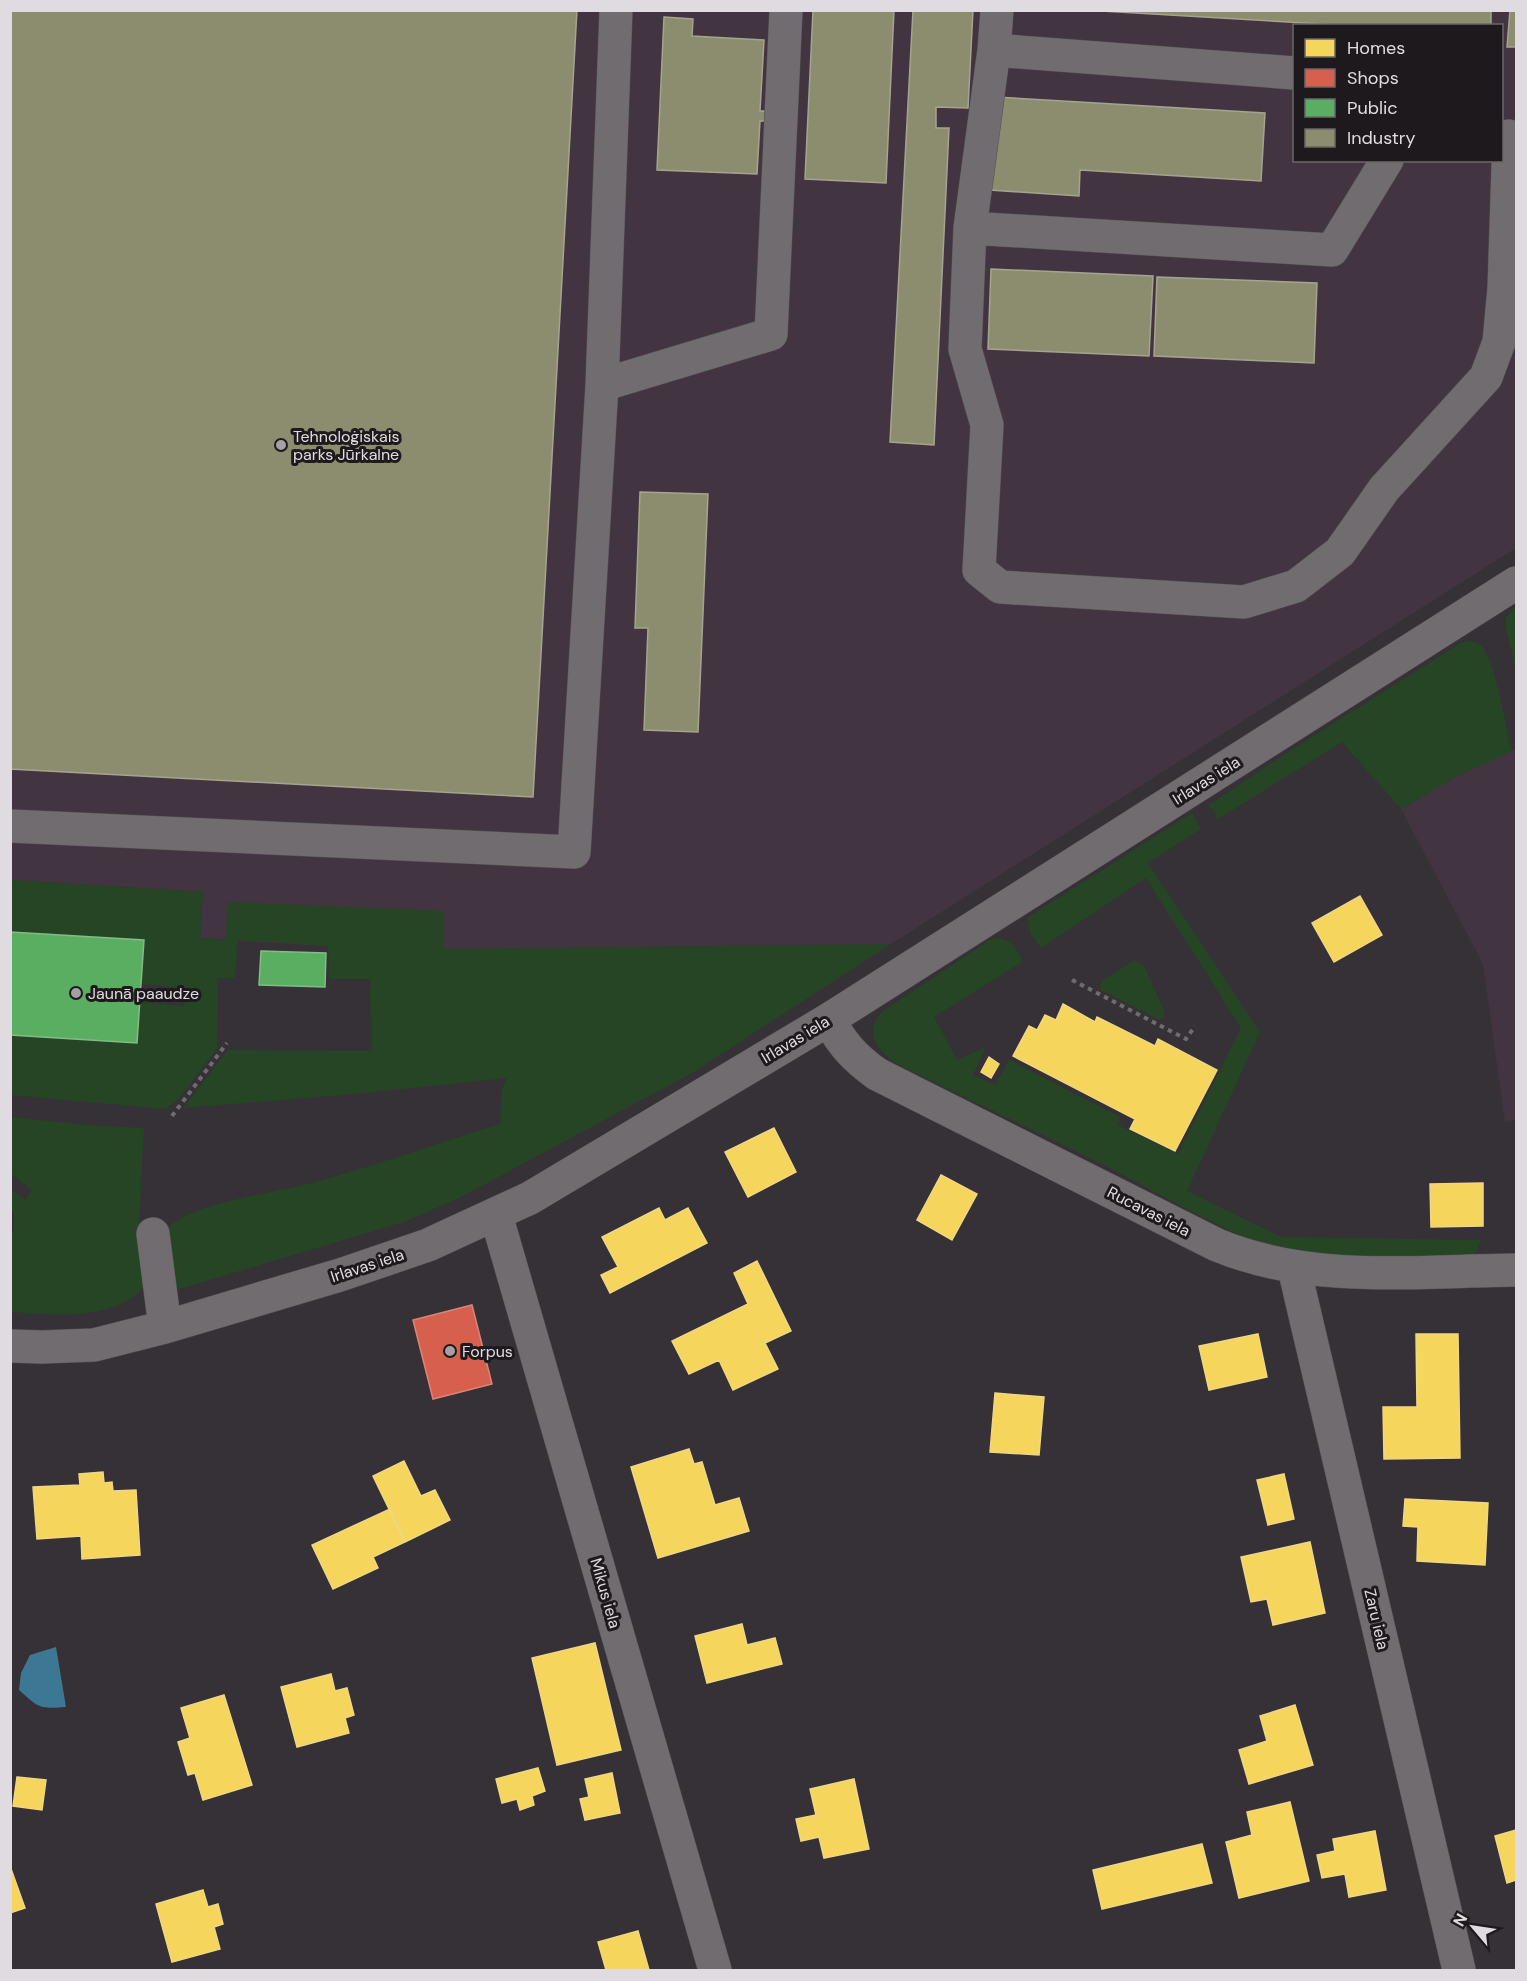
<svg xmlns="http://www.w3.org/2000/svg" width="1527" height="1981" font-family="'DM Sans',sans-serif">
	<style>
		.built { fill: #423541; fill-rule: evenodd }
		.green { fill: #264524 }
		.water { fill: #3c7793 }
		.homes { fill: #f6d55c; stroke: #efd784; stroke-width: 1.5 }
		.shops { fill: #d6604d; stroke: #d98579; stroke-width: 1.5 }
		.public { fill: #5aae61; stroke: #82bc87; stroke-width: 1.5 }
		.industry { fill: #8c8c6e; stroke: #a5a490; stroke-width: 1.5 }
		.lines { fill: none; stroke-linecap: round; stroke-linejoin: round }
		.minor-casing { stroke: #545054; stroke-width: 34 }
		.path { stroke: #6f6c6f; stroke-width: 4; stroke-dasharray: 4.5 4.5; stroke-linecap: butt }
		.minor { stroke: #706c6f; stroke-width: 33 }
		.poi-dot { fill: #a4a0a4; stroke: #1d191c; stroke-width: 2 }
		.labels { text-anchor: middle; stroke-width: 6; stroke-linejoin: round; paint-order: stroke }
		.poi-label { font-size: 16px; fill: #e0dbe0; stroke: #1d191c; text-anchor: start }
		.street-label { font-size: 16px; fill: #e0dbe0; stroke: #1d191c }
	</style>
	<rect width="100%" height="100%" fill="#363136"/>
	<path class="built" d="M577 11H1516V548L891 944 389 950 200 938 203 892 11 880 10 769 533 797ZM1294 26H1502V160H1294Z
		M1516 749V1120L1505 1122 1483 964 1401 809 1455 777Z"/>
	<path class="green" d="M1516 606V668L1506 630V617Z
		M1468 641C1475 642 1480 643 1484 649 1496 665 1506 729 1512 751L1455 777 1401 809 1342 742 1218 819 1209 805 1285 754 1459 644Z
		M1192 813 1201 829 1148 863 1260 1032 1187 1191 1281 1237 1481 1240 1477 1251 1469 1258 1294 1254 1255 1243 1200 1216 1106 1166 897 1064C878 1051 862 1033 883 1011L990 940C1009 935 1015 947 1023 961L934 1017 957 1060 986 1047 973 1075 995 1085 1009 1060 1120 1117 1118 1125 1178 1154 1241 1028 1146 878 1041 948 1031 935 1027 918Z
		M10 880 203 892 200 938 226 940 228 902 444 911 443 949 891 944 692 1073 459 1198 404 1222 176 1290 164 1231C193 1201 274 1194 315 1182 377 1165 438 1143 500 1124L502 1089 507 1078 365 1093 183 1108 228 1050 371 1051 370 979H329L328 946 238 940 235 978H218L217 1049 178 1100 165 1109 11 1095V1034L137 1043 140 1002 184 1006 185 988 141 984 144 940 11 932Z
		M1133 961 1139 962 1144 966 1164 1010V1017L1159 1020 1099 989 1102 981Z
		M11 1117 86 1125 144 1128 138 1247 143 1251 145 1285C116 1322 52 1315 11 1312L10 1232 14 1231V1213L11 1212V1190L25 1200 32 1190 11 1174Z"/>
	<path class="water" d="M56 1647 66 1707C39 1709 39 1708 19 1690L21 1673 30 1655Z"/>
	<path class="homes" d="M1360 896 1382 935 1334 962 1312 923Z
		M1063 1004 1095 1022 1097 1017 1155 1046 1158 1039 1217 1070 1175 1151 1130 1129 1135 1119 1013 1056 1029 1026 1037 1030 1045 1015 1056 1020Z
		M989 1057 999 1064 991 1078 981 1072Z
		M774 1128 796 1172 748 1197 725 1152Z
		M941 1175 977 1194 952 1240 917 1220Z
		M1483 1183V1226L1431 1227 1430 1184Z
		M659 1208 665 1220 688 1208 707 1243 610 1293 601 1275 618 1267 602 1237Z
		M757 1261 791 1331 765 1343 778 1369 733 1390 719 1360 689 1374 672 1341 748 1304 734 1273Z
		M1258 1334 1267 1377 1209 1390 1199 1346Z
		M1416 1334H1458L1460 1458 1384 1459 1383 1407H1417Z
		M995 1393 1044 1397 1039 1455 990 1452Z
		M689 1449 694 1464 702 1462 715 1505 739 1498 749 1531 658 1558 631 1467Z
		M404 1461 421 1496 435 1490 450 1520 405 1542 373 1476Z
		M103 1472 104 1483 112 1482 113 1491 136 1490 140 1555 82 1559 81 1536 37 1539 33 1487 80 1485 79 1474Z
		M1284 1474 1294 1519 1268 1525 1257 1480Z
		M1405 1499 1488 1503 1485 1565 1417 1561 1418 1527 1403 1526Z
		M390 1509 405 1542 373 1557 378 1568 333 1589 312 1545Z
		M1310 1542 1325 1613 1273 1625 1267 1599 1251 1602 1241 1557Z
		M742 1624 747 1645 775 1638 782 1664 707 1683 695 1636Z
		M595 1643 621 1750 557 1765 532 1658Z
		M331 1674 335 1691 347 1688 354 1715 345 1718 349 1733 297 1747 281 1687Z
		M224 1695 252 1785 203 1800 195 1773 188 1775 178 1742 190 1738 181 1708Z
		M1295 1705 1313 1765 1249 1784 1239 1750 1267 1741 1260 1716Z
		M538 1768 545 1791 532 1796 534 1805 520 1810 517 1799 502 1803 496 1779Z
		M612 1773 620 1813 585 1820 580 1799 589 1797 585 1779Z
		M17 1777 46 1780 42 1810 13 1806Z
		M854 1779 869 1849 824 1858 819 1837 801 1841 796 1819 816 1815 810 1789Z
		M1290 1802 1309 1881 1239 1898 1226 1842 1252 1835 1247 1812Z
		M1516 1830V1880L1507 1883 1495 1836Z
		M1375 1831 1386 1890 1349 1897 1345 1874 1322 1878 1317 1855 1335 1851 1333 1839Z
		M1202 1844 1212 1883 1102 1909 1093 1870Z
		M10 1866 25 1908 10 1913Z
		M203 1890 208 1907 218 1904 223 1924 214 1927 220 1949 172 1962 156 1904Z
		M638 1931 649 1970H606L598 1942Z"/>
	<path class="shops" d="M472 1305 492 1384 433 1399 413 1320Z"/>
	<path class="public" d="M10 932 144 940 137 1043 10 1035Z
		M261 951 326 953 325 987 259 985Z"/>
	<path class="industry" d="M10 10H577L533 797 10 769Z
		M813 10H894L886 183 805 179Z
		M913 10H973L968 108 936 107V128H949L934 445 890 442Z
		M1084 10H1491V26H1357Z
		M1510 10H1516V47H1507Z
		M664 17 693 19 692 36 764 40 760 111H770L769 121H760L757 174 657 170Z
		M996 97 1265 113 1261 181 1080 170 1079 196 990 190Z
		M991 269 1153 276 1149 356 988 349Z
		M1157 277 1317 283 1314 363 1154 356Z
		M640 492 708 494 698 732 644 730 648 628H635Z"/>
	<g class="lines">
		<g class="minor-casing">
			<path id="minor" d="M997 10 994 50 1294 73
				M994 50 970 228 965 349 987 425 979 570 1000 587 1244 602 1296 586 1340 552 1384 489 1486 377 1499 342 1504 288 1509 136
				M970 228 1332 250 1387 160
				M602 385 771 334 786 10
				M10 826 574 852 602 385 616 10
				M828 1020C844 1045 852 1056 877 1074L1217 1245C1311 1284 1417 1271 1516 1270
				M496 1215 715 1970
				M153 1234 165 1327
				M1294 1268 1459 1970
				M10 1346 42 1347 94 1345 165 1327 340 1275 428 1245 530 1198 828 1020 1516 583"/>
		</g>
		<path class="path" d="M1072 980 1186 1039 1195 1026
			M172 1116 227 1043"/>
		<use href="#minor" class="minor"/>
	</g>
	<g class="poi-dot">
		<circle cx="281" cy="445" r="6"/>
		<circle cx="76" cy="993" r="6"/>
		<circle cx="450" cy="1351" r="6"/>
	</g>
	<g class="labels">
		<g class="poi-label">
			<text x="293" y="442">Tehnoloģiskais<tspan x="293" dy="18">parks Jūrkalne</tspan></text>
			<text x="88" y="999">Jaunā paaudze</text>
			<text x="462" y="1357">Forpus</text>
		</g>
		<g class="street-label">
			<text transform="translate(1206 780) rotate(-32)" y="6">Irlavas iela</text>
			<text transform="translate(795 1039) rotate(-31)" y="6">Irlavas iela</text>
			<text transform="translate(1149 1211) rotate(27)" y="6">Rucavas iela</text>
			<text transform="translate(367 1265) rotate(-18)" y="6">Irlavas iela</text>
			<text transform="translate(606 1593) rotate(74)" y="6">Mikus iela</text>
			<text transform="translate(1377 1619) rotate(77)" y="6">Zaru iela</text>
		</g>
	</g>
	<rect width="1527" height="1981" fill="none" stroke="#e0dbe0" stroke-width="24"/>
	<rect x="1293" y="24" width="210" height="138" fill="#1d191c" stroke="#6b676a" stroke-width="1.5"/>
	<rect x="1305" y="39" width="30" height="18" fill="#f6d55c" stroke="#6b676a" stroke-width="1.5"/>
	<text x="1347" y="54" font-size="18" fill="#e0dbe0">Homes</text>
	<rect x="1305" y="69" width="30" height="18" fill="#d6604d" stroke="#6b676a" stroke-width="1.5"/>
	<text x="1347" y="84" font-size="18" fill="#e0dbe0">Shops</text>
	<rect x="1305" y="99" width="30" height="18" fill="#5aae61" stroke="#6b676a" stroke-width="1.5"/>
	<text x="1347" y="114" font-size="18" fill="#e0dbe0">Public</text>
	<rect x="1305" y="129" width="30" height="18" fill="#8c8c6e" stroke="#6b676a" stroke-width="1.5"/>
	<text x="1347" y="144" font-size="18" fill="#e0dbe0">Industry</text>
	<g transform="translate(1473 1927) rotate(299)" stroke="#1d191c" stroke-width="4.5" paint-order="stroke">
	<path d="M0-4.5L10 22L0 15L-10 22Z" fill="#e0dbe0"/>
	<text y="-9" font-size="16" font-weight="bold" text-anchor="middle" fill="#e0dbe0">N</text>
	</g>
</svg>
